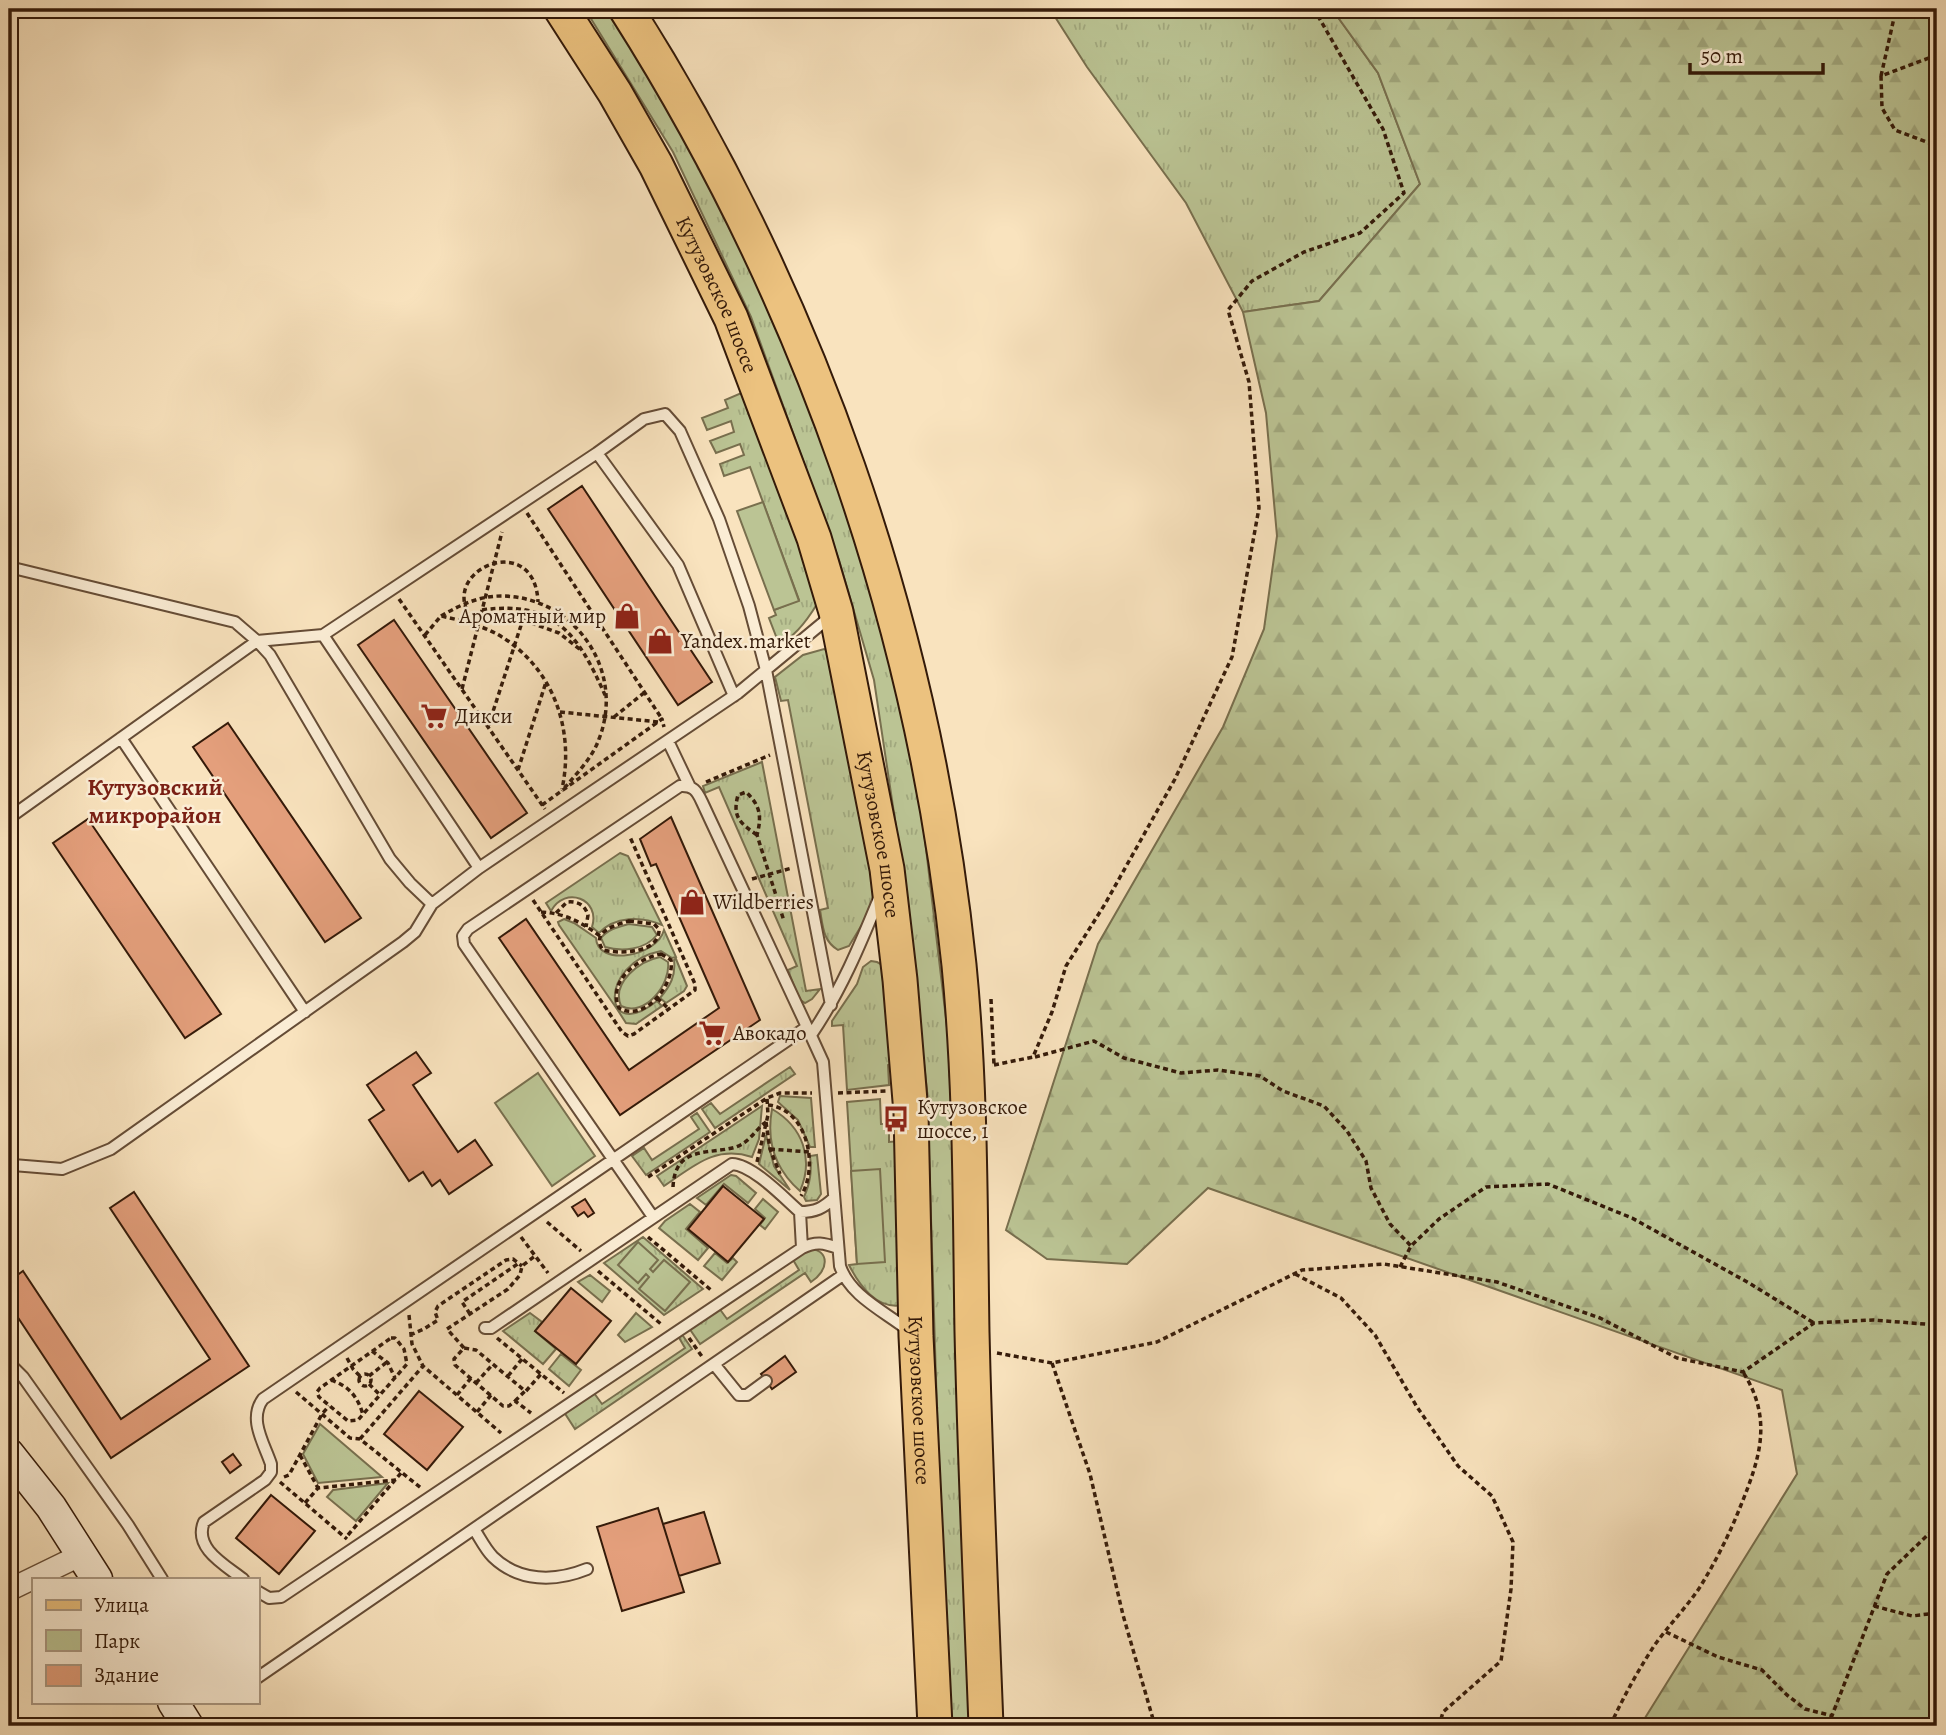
<svg xmlns="http://www.w3.org/2000/svg" width="1946" height="1735" font-family="Alegreya,serif">
	<style>
		.grass { fill: url(#grass-tufts); stroke: #786f4e; stroke-width: 2 }
		.forest { fill: url(#forest-firs); stroke: #786f4e; stroke-width: 2 }
		.park { fill: #bbc494; stroke: #786f4e; stroke-width: 2 }
		.building { fill: #e49f7c; stroke: #341a09; stroke-width: 2 }
		.lines { fill: none; stroke-linecap: round; stroke-linejoin: round }
		.service-casing { stroke: #654c36; stroke-width: 14 }
		.minor-casing { stroke: #654c36; stroke-width: 24 }
		.secondary-casing { stroke: #341a09; stroke-width: 33 }
		.primary-casing { stroke: #341a09; stroke-width: 37 }
		.path { stroke: #341a09; stroke-width: 3.5; stroke-dasharray: 5 3.5; stroke-linecap: butt }
		.service { stroke: #fbedd5; stroke-width: 10 }
		.minor { stroke: #fbedd5; stroke-width: 21 }
		.secondary { stroke: #fbedd5; stroke-width: 30 }
		.primary { stroke: #ecc27f; stroke-width: 33 }
		.labels { text-anchor: middle; stroke-width: 5; stroke-linejoin: round; paint-order: stroke }
		.street-label { font-size: 21px; fill: #341a09; stroke: #fbedd5 }
		.poi-label { font-size: 21px; fill: #341a09; stroke: #fbedd5; text-anchor: start }
		.quarter-label { font-size: 24px; font-weight: bold; fill: #7a1f14; stroke: #fbedd5 }
	</style>
	<defs>
		<pattern id="grass-tufts" width="24" height="20" patternUnits="userSpaceOnUse" patternTransform="scale(1.75)"><rect width="24" height="20" fill="#bbc494"/><path d="M3 7l-1-3M5 7V3M7 7l1-3M15 17l-1-3M17 17v-4M19 17l1-3" fill="none" stroke="#a1a87e"/></pattern>
		<pattern id="forest-firs" width="22" height="20" patternUnits="userSpaceOnUse" patternTransform="scale(1.75)"><rect width="22" height="20" fill="#bbc494"/><path d="M5 1l3.5 6h-7zM16 11l3.5 6h-7z" fill="#a1a87e"/></pattern>
	</defs>
	<rect width="100%" height="100%" fill="#f9e3be"/>
	<filter id="stains"><feTurbulence type="fractalNoise" baseFrequency=".00286" numOctaves="4"/><feColorMatrix values="0 0 0 0 .2 0 0 0 0 .09 0 0 0 0 .02 0 0 0 .5 -.17"/></filter>
	<radialGradient id="worn" r=".72"><stop offset=".6" stop-color="#630" stop-opacity="0"/><stop offset="1" stop-color="#630" stop-opacity=".3"/></radialGradient>
	<path class="grass" d="M585 9H609L674 112 740 241 844 484 892 638 919 789 948 1036 961 1245 975 1726H950L941 1539 927 1090 901 860 874 680 839 560 751 317 673 152Z
		M1050 9H1332L1378 73 1420 184 1319 301 1243 312 1186 203 1087 67Z
		M746 391 775 460 817 604C808 619 795 637 779 644L769 618 776 615 774 610 799 600 750 467 724 476 720 464 744 455 740 444 716 453 710 441 734 432 731 421 707 430 702 418 728 408 725 400Z
		M824 649 835 656 876 893 863 923 849 946 838 950C823 941 823 927 820 910L828 908 788 700 781 701 775 677 803 655Z
		M762 762 806 991 820 989 812 999 805 1003 799 999 788 970 797 966 719 787 705 793 703 786Z
		M620 853 628 856 662 925C641 916 615 916 599 933L592 927C601 899 565 885 551 911L546 903Z
		M564 919 574 923 596 938C597 967 657 957 664 930L676 957 672 958 661 951C598 963 602 1045 657 1001L662 1006 636 1024 626 1023 617 1009 559 925 558 922Z
		M676 959 687 986 684 991 666 1003 660 998C670 986 676 976 674 960Z
		M871 961 877 962 888 968 894 1064 888 1065 889 1085 847 1090 843 1025 832 1026V1021L857 984 863 967Z
		M790 1067 795 1074 715 1128 702 1109 711 1103 720 1114Z
		M780 1096 811 1098 815 1147H810L798 1120 778 1102Z
		M880 1099 881 1124H889V1142L901 1141 902 1305C877 1310 859 1285 849 1265L857 1264 847 1102Z
		M762 1106 759 1139 752 1157C715 1145 694 1166 664 1186L657 1176Z
		M697 1113 710 1132 646 1175 632 1156 644 1148 652 1160 699 1129 691 1117Z
		M766 1135 774 1166 790 1190 759 1164Z
		M817 1155 821 1194 817 1200 806 1201 804 1197C810 1183 812 1172 810 1156Z
		M731 1175 736 1176 756 1193 748 1203 724 1184 706 1205 697 1198Z
		M763 1199 778 1212 765 1229 760 1225 765 1218 755 1209Z
		M690 1204 700 1212 686 1229 708 1248 698 1260 659 1228 665 1221Z
		M643 1237 703 1289 664 1315 604 1263Z
		M807 1248C832 1250 828 1271 811 1282L805 1273 700 1344 689 1328 719 1308 727 1319 799 1270 792 1258Z
		M715 1253 727 1263 733 1258 737 1262 722 1280 704 1266Z
		M590 1275 610 1291 602 1302 578 1282Z
		M530 1313 542 1322 535 1331 556 1349 543 1364 503 1331Z
		M636 1313 652 1327 625 1342 618 1335Z
		M681 1333 692 1349 575 1429 564 1412 594 1393 602 1404 685 1348 678 1336Z
		M561 1354 581 1370 569 1386 549 1369Z"/>
	<path class="forest" d="M1332 9H1937V1726H1640L1797 1474 1782 1390 1208 1188 1127 1264 1047 1259 1006 1230 1098 944 1223 727 1264 629 1277 536 1266 413 1243 312 1319 301 1420 184 1378 73Z"/>
	<path class="park" d="M763 502 799 601 774 610 737 511Z
		M629 924 652 927 657 935C645 950 622 952 605 947L601 938C608 929 618 927 629 924Z
		M660 957 668 962C671 984 645 1018 621 1006 611 982 640 961 660 957Z
		M538 1073 595 1156 552 1186 495 1103Z
		M772 1109C803 1127 814 1159 800 1191 775 1169 766 1142 772 1109Z
		M880 1169 885 1262 857 1264 851 1171Z
		M638 1242 658 1260 650 1269 653 1272 664 1260 690 1282 665 1311 639 1289 649 1277 646 1274 638 1283 618 1265Z
		M320 1424 382 1477 318 1483 303 1454Z
		M388 1483 356 1521 327 1497 333 1490Z"/>
	<path class="building" d="M582 486 712 682 678 705 548 509Z
		M394 620 527 813 491 838 358 645Z
		M228 723 361 918 325 942 193 747Z
		M671 817 760 1020 620 1115 499 938 526 919 629 1070 719 1008 656 864 651 866 640 839Z
		M88 819 221 1014 185 1038 53 843Z
		M416 1052 431 1073 413 1085 458 1152 475 1140 492 1165 449 1194 440 1180 432 1186 423 1172 409 1181 369 1120 384 1110 367 1085Z
		M723 1186 764 1219 728 1262 688 1229Z
		M134 1192 249 1366 111 1458 9 1304V1281L23 1271 121 1419 210 1359 110 1208Z
		M585 1199 594 1213 588 1217 584 1212 578 1216 572 1207Z
		M571 1288 611 1321 576 1364 535 1331Z
		M785 1356 796 1372 772 1389 761 1374Z
		M419 1391 463 1427 427 1470 384 1434Z
		M233 1454 241 1465 230 1473 222 1462Z
		M271 1495 315 1531 279 1574 236 1538Z
		M658 1508 684 1592 622 1611 597 1527Z
		M704 1512 720 1563 679 1576 663 1524Z"/>
	<g class="lines">
		<g class="service-casing">
			<path id="service" d="M597 453 678 565 734 696
				M9 567 235 622 257 641 323 635 597 453 644 419 665 414 680 431 719 519 749 606 766 670 831 1005
				M323 635 479 868
				M121 738 305 1012
				M668 741 689 785
				M9 818 257 641 270 655 390 859 410 883 432 904 479 868 738 693 831 616
				M811 1035C841 991 860 945 880 896
				M9 1139 13 1165 9 1168
				M13 1165 62 1169 111 1149 403 942 415 932 432 904
				M800 1212C816 1212 823 1208 834 1198
				M653 1217 464 944 463 936 468 929 680 786C693 785 697 791 702 802L807 1027
				M802 1248C816 1241 824 1243 838 1248
				M9 1363 23 1377 128 1525 162 1579
				M714 1364 739 1395H747L766 1381
				M474 1529C480 1538 485 1549 493 1557 519 1582 555 1582 587 1569
				M243 1579C225 1565 193 1548 204 1522L265 1480 271 1472V1464C264 1443 248 1419 263 1399L807 1027 823 1062 840 1266C850 1296 884 1311 908 1330
				M257 1591 269 1598 281 1597 802 1248 800 1212C784 1198 753 1165 732 1164L491 1328H485
				M257 1678 843 1275"/>
		</g>
		<g class="minor-casing">
			<path id="minor" d="M9 1590 81 1555"/>
		</g>
		<g class="secondary-casing">
			<path id="secondary" d="M9 1454 51 1507 97 1579
				M173 1702 188 1726"/>
		</g>
		<g class="primary-casing">
			<g id="primary">
				<path id="s1" d="M561 9 615 93 656 165 731 318 814 538 836 612 887 869 900 980 911 1113 916 1336 935 1726"/>
				<path d="M626 9C809 297 924 625 959 965 971 1087 970 1209 972 1332 975 1463 981 1595 986 1726"/>
			</g>
		</g>
		<path class="path" d="M1937 55 1881 76 1882 108 1895 130 1937 146
			M1881 76 1896 9
			M527 513 662 719
			M399 599 545 809
			M482 610C555 600 578 634 605 695
			M441 616C460 605 479 596 501 596 574 596 626 670 599 739 592 759 575 775 562 791
			M523 620 559 633 582 651
			M476 624C429 573 535 526 538 602
			M425 635 441 616C460 620 480 625 497 634 553 666 575 729 562 789
			M462 689 502 532
			M560 712 659 722
			M614 717 645 692
			M488 727 526 610
			M518 770 546 682
			M706 782 770 755
			M542 805 662 719 664 727
			M757 835C740 823 732 817 738 795L746 792C760 805 762 816 757 835L784 921
			M752 879 792 868
			M533 900 622 1032 628 1036 634 1034 695 990V984L630 837
			M541 912C564 913 581 922 600 936
			M556 913 567 902C578 901 585 905 588 915L586 927
			M629 921 654 924 659 929C660 954 619 954 603 950 590 932 615 925 629 921Z
			M661 954 671 960C675 984 645 1023 619 1008 607 981 638 958 661 954Z
			M657 998 670 1010
			M991 999 994 1065H992
			M1035 1057 1094 1041 1124 1058 1181 1073 1218 1070 1260 1076 1283 1091 1324 1106 1347 1131 1366 1161 1371 1188 1390 1224 1411 1246
			M994 1065 1033 1057 1052 1012 1066 966 1105 904 1175 779 1232 657 1259 508 1249 382 1228 310 1252 281 1304 252 1360 233 1404 193 1383 129 1314 9
			M838 1093 887 1091
			M768 1105C808 1109 819 1167 801 1196
			M766 1122 770 1149 780 1174
			M770 1149 809 1152
			M757 1162 768 1115 767 1098
			M648 1177 767 1098 780 1093H812
			M673 1187C675 1145 709 1155 736 1147 750 1142 755 1130 766 1122
			M547 1222 581 1251
			M521 1237 548 1273
			M648 1237 711 1290
			M1400 1267 1411 1246 1439 1219 1486 1187 1548 1184 1632 1218 1749 1283 1814 1323
			M598 1271 661 1324
			M1295 1274 1341 1298 1375 1335 1417 1407 1458 1466 1492 1496 1513 1542 1511 1589 1501 1661 1443 1712 1439 1726
			M470 1314 462 1302 519 1263
			M409 1315 412 1344 423 1366
			M410 1335 424 1329 438 1320 435 1312 438 1306 506 1260 513 1259 522 1266
			M391 1338H395L404 1349 407 1364 358 1420 348 1421 319 1397 317 1392 320 1388Z
			M497 1338 564 1393
			M689 1338 703 1358
			M464 1348 447 1329 508 1289 520 1275 522 1266 535 1256
			M372 1351 388 1363 395 1378
			M997 1353 1052 1363 1157 1342 1302 1270 1384 1264 1497 1282 1600 1318 1677 1358 1743 1372 1814 1323 1873 1320 1937 1325
			M347 1358 353 1369 360 1376
			M1052 1363 1090 1474 1123 1615 1155 1726
			M359 1380a6 6 0 1 1 12 0a6 6 0 1 1-12 0Z
			M369 1376 387 1362
			M508 1376 522 1359
			M331 1380C349 1386 358 1397 363 1415
			M476 1383 493 1364
			M369 1384 380 1395
			M526 1391 541 1374
			M296 1392 350 1438 360 1439 421 1488
			M457 1395 471 1378
			M515 1401 525 1391 476 1350 464 1348 454 1359 455 1365 503 1406H509L515 1401 531 1413
			M477 1412 491 1395
			M360 1439 423 1366 501 1433
			M300 1455 318 1488
			M284 1477 289 1475 322 1414 329 1406
			M280 1482 347 1539
			M305 1503 318 1488 396 1480
			M348 1535 401 1473
			M1874 1606 1912 1616 1937 1613
			M1666 1632 1718 1657 1762 1670 1787 1695 1805 1709 1833 1716
			M1610 1726C1623 1698 1637 1672 1654 1646 1668 1626 1686 1608 1700 1587 1716 1561 1730 1533 1741 1505 1760 1458 1773 1419 1743 1372
			M1828 1726 1887 1574 1937 1526"/>
		<use href="#service" class="service"/>
		<use href="#minor" class="minor"/>
		<use href="#secondary" class="secondary"/>
		<use href="#primary" class="primary"/>
	</g>
	<defs>
		<g id="shop-bare" transform="scale(2.1)"><path d="M-5-2.5h2.3a2.7 3.5 0 0 1 5.4 0H5L5.5 6h-11ZM-1.5-2.5h3a1.5 2.3 0 0 0-3 0Z" fill="#8f2418" stroke="#fbedd5" stroke-width="2.5" paint-order="stroke"/></g>
		<g id="supermarket-bare" transform="scale(2.1)"><path d="M-6-5.5h2.5l.6 2H6L4.5 2H-2.5L-4.4-4H-6ZM-1.5 3.2a1.3 1.3 0 1 0 .1 0ZM3 3.2a1.3 1.3 0 1 0 .1 0Z" fill="#8f2418" stroke="#fbedd5" stroke-width="2.5" paint-order="stroke"/></g>
		<g id="bus-bare" transform="scale(2.1)"><path d="M-5-6H5V4H4V6H2V4H-2V6H-4V4H-5ZM-3.5-4V0h7V-4ZM-3.5 1.2v1.5H-2V1.2ZM2 1.2v1.5H3.5V1.2Z" fill="#8f2418" stroke="#fbedd5" stroke-width="2.5" paint-order="stroke"/></g>
	</defs>
	<g fill-rule="evenodd">
		<use href="#shop-bare" x="627" y="616"/>
		<use href="#shop-bare" x="660" y="641"/>
		<use href="#supermarket-bare" x="434" y="716"/>
		<use href="#shop-bare" x="692" y="902"/>
		<use href="#supermarket-bare" x="712" y="1033"/>
		<use href="#bus-bare" x="896" y="1119"/>
	</g>
	<g class="labels">
		<g class="street-label">
			<text dy="7" stroke="none"><textPath href="#s1" startOffset="326">Кутузовское шоссе</textPath></text>
			<text dy="7" stroke="none"><textPath href="#s1" startOffset="892">Кутузовское шоссе</textPath></text>
			<text dy="7" stroke="none"><textPath href="#s1" startOffset="1460">Кутузовское шоссе</textPath></text>
		</g>
		<g class="poi-label">
			<text x="606" y="623" text-anchor="end">Ароматный мир</text>
			<text x="681" y="648">Yandex.market</text>
			<text x="455" y="723">Дикси</text>
			<text x="713" y="909">Wildberries</text>
			<text x="733" y="1040">Авокадо</text>
			<text x="917" y="1114">Кутузовское<tspan x="917" dy="24">шоссе, 1</tspan></text>
		</g>
		<g class="quarter-label">
			<text x="155" y="795">Кутузовский<tspan x="155" dy="28">микрорайон</tspan></text>
		</g>
	</g>
	<rect width="1946" height="1735" fill="none" stroke="#f9e3be" stroke-width="35"/>
	<rect x="10" y="10" width="1925" height="1714" fill="none" stroke="#341a09" stroke-width="3.5"/>
	<rect x="18" y="18" width="1911" height="1700" fill="none" stroke="#341a09" stroke-width="2"/>
	<rect x="32" y="1578" width="228" height="126" fill="#fbedd5" stroke="#ab9983" stroke-width="2"/>
	<rect x="46" y="1600" width="35" height="10" fill="#ecc27f" stroke="#ab9983" stroke-width="2"/>
	<text x="94" y="1612" font-size="21" fill="#341a09">Улица</text>
	<rect x="46" y="1630" width="35" height="21" fill="#bbc494" stroke="#ab9983" stroke-width="2"/>
	<text x="94" y="1648" font-size="21" fill="#341a09">Парк</text>
	<rect x="46" y="1665" width="35" height="21" fill="#e49f7c" stroke="#ab9983" stroke-width="2"/>
	<text x="94" y="1682" font-size="21" fill="#341a09">Здание</text>
	<path d="M1690 63v10h133v-10" fill="none" stroke="#341a09" stroke-width="3.5"/>
	<text x="1701" y="63" font-size="21" fill="#341a09" stroke="#fbedd5" stroke-width="5" paint-order="stroke">50 m</text>
	<rect width="100%" height="100%" filter="url(#stains)"/>
	<rect width="100%" height="100%" fill="url(#worn)"/>
</svg>
